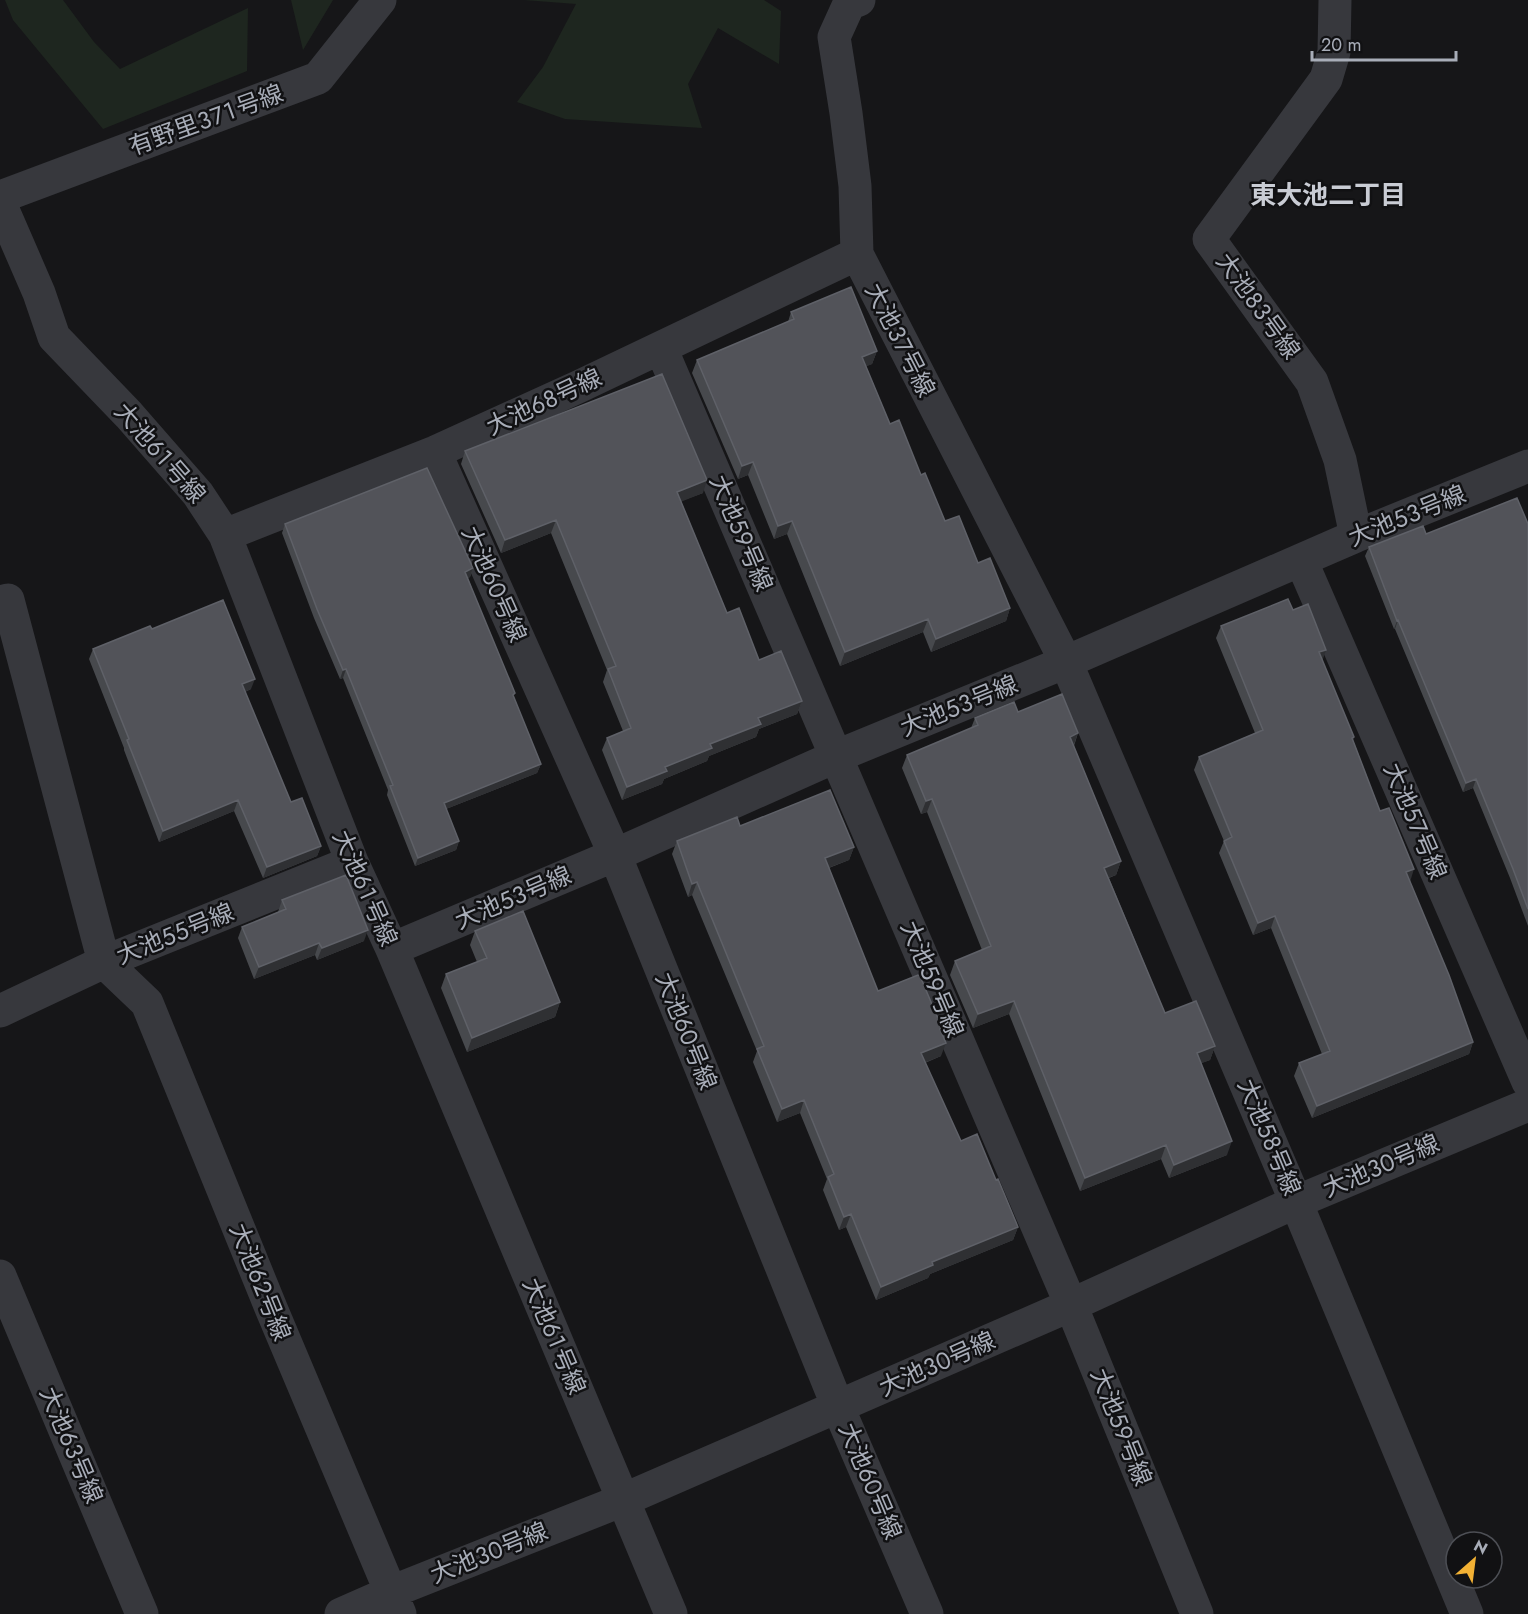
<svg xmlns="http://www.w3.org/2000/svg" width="1528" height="1614" font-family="Jost,'Noto Sans JP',sans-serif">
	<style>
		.green { fill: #1e261f }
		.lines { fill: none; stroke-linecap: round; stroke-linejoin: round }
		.minor { stroke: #37383d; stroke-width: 33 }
		.wall { fill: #47494d }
		.shaded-wall { fill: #2f3033 }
		.building { fill: #525359; stroke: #5f6168; stroke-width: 1.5 }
		.labels { text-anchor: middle; stroke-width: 5; stroke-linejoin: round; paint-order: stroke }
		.street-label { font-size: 24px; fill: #a8adb8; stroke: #111113 }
		.neighbourhood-label { font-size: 26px; font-weight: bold; fill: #c9ccd4; stroke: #111113 }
	</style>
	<rect width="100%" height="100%" fill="#161618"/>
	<path class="green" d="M5 0H63L94 42 120 69 248 8 247 71 103 129 13 20Z
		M291 0H333L303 50Z
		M524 0H764L781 11 779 64 718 28 688 84 702 128 565 119 517 102 543 67 576 4Z"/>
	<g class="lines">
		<path class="minor" d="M859 0 849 4 834 37 846 113 855 186 857 254 1066 662 1296 1202 1467 1614
			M1335 0 1334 52 1326 79 1209 239 1312 382 1340 460 1356 536
			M0 197 318 78 380 0
			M0 203 39 293 54 337 129 415 198 494 225 535 352 862 392 949 671 1614
			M661 348 1071 1305 1197 1614
			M435 452 615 855 838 1407 927 1614
			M225 535 435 452 578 387 857 254
			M1301 560 1528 1082
			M0 602 8 600 104 962 147 1003 271 1308 400 1614
			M392 949 615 855 837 756 1066 662 1356 536 1528 466
			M0 1011 104 962 352 862
			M0 1276 142 1614
			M341 1614 391 1592 623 1500 1071 1305 1296 1202 1528 1105"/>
	</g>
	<path class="wall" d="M791 312 877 351 872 364 866 366 890 424 921 475 945 521 978 563 1010 608 1006 621 931 652 923 632 840 666 787 534 774 539 748 475 738 479 692 373 697 360 788 322Z
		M465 451 703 493 681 501 727 613 759 660 802 701 797 714 759 729 756 737 709 756 707 761 664 779 662 784 622 800 602 750 607 738 623 731 603 682 607 670 551 533 501 553 461 464Z
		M285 524 473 568 470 577 468 578 514 698 541 764 537 773 446 809 459 841 456 850 415 866 387 795 388 790 343 678 340 679 314 618 282 533Z
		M1528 524V926L1510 878 1473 788 1463 792 1395 629H1394L1365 556 1369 547 1426 534Z
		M1293 610 1322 661 1354 737 1353 740 1380 811 1410 881 1473 1042 1469 1054 1312 1118 1294 1076 1299 1063 1322 1054 1271 928 1253 935 1219 853 1224 841 1194 770 1199 757 1255 733 1216 638 1221 626Z
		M152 629 251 689 245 692 291 802 321 846 317 856 263 878 234 811 159 842 124 750V748L89 659 93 649Z
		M1018 712 1078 733 1074 746 1121 861 1116 875 1109 878 1165 1013 1215 1046 1210 1060 1201 1063 1227 1155 1169 1178 1161 1159 1080 1191 1009 1014 973 1028 950 975 955 961 982 950 927 812 921 814 902 768 907 755 971 728 975 718Z
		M740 826 854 847 849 860 829 868 878 991 941 1032V1056L925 1063 961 1141 996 1180 1018 1227 1013 1240 930 1274 928 1278 876 1300 846 1227 839 1230 823 1190 827 1179 800 1113 777 1122 753 1062 757 1051 692 895 688 897 672 854 677 841Z
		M282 900 364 941 317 960 315 955 254 979 238 938 242 927 278 912Z
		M475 931 560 1002 555 1017 467 1052 441 988 446 974 477 962 470 945Z"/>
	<path class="shaded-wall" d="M877 351 872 364 858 370 862 357Z
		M753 462 748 475 738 479 742 466Z
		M707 480 703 493 673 505 677 492Z
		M556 520 551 533 501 553 505 540Z
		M792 521 787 534 774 539 778 526Z
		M473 568 470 577 462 580 465 572Z
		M1010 608 1006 621 931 652 936 639Z
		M928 619 923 632 840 666 845 652Z
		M1398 620 1395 629H1394L1397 621Z
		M1326 650 1322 662 1319 652Z
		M346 669 343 678 340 679 343 670Z
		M255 679 251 689 238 695 242 684Z
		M802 701 797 714 759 729 756 737 709 756 707 761 664 779 662 784 622 800 627 787 710 744 758 718Z
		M1078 733 1073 747 1070 737Z
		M541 764 537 773 441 811 444 803Z
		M1476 779 1473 788 1463 792 1466 783Z
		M932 799 927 812 921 814 926 801Z
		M238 800 234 811 159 842 163 831Z
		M459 841 456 850 415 866 418 858Z
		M321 846 317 856 263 878 267 867Z
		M854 847 849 860 820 871 825 858Z
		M1121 861 1116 875 1099 881 1104 868Z
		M1414 869 1410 882 1406 872Z
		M697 882 692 895 688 897 692 884Z
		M1275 916 1271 928 1253 935 1258 923Z
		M368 930 364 941 317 960 322 948Z
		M319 943 315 955 254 979 259 967Z
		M1014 1001 1009 1014 973 1028 978 1014Z
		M560 1002 555 1017 467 1052 472 1038Z
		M1473 1042 1469 1054 1312 1118 1317 1106Z
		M946 1043 941 1056 916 1066 921 1053Z
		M1215 1046 1210 1060 1192 1067 1197 1053Z
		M804 1100 800 1113 777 1122 782 1109Z
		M1232 1141 1227 1155 1169 1178 1174 1165Z
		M1166 1145 1161 1159 1080 1191 1085 1178Z
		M851 1214 846 1227 839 1230 844 1217Z
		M1018 1227 1013 1240 930 1274 928 1278 876 1300 881 1287 932 1262Z"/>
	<path class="building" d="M851 287 877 351 862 357 890 424 899 420 921 475 925 473 945 521 959 516 978 563 990 558 1010 608 936 639 928 619 845 652 792 521 778 526 753 462 742 466 697 360 794 319 791 312Z
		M662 374 707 480 677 492 727 613 739 608 759 660 781 651 802 701 758 718 761 724 710 744 712 748 665 767 667 771 627 787 607 738 631 728 608 669 616 666 556 520 505 540 465 451Z
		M427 468 473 568 465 572 515 693 513 695 541 764 444 803 459 841 418 858 390 786 393 785 346 669 343 670 317 609 285 524Z
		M1517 498 1528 524V909L1513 869 1476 779 1466 783 1398 620 1397 621 1369 547 1423 526 1426 534Z
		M1288 599 1293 610 1308 604 1326 650 1319 652 1354 737 1352 738 1380 811 1389 808 1414 869 1406 872 1449 975 1473 1042 1317 1106 1299 1063 1330 1051 1275 916 1258 923 1224 841 1232 837 1199 757 1263 730 1221 626Z
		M223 600 255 679 242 684 291 802 302 798 321 846 267 867 238 800 163 831 127 740 129 739 93 649 150 626 152 629Z
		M1062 694 1078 733 1070 737 1121 861 1104 868 1165 1013 1196 1001 1215 1046 1197 1053 1232 1141 1174 1165 1166 1145 1085 1178 1014 1001 978 1014 955 961 991 946 932 799 926 801 907 755 978 725 975 718 1014 702 1018 712Z
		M830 790 854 847 825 858 878 991 918 975 920 976 942 1028 940 1029 946 1043 921 1053 961 1141 977 1134 996 1180 998 1179 1018 1227 932 1262 933 1265 881 1287 851 1214 844 1217 828 1177 834 1174 804 1100 782 1109 757 1049 764 1046 697 882 692 884 677 841 737 817 740 826Z
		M346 875 368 930 322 948 319 943 259 967 242 927 286 909 282 900Z
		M523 911 560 1002 472 1038 446 974 487 958 475 931Z"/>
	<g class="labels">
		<g class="street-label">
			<text transform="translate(206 120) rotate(-20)" y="8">有野里３７１号線</text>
			<text transform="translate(1258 306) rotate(54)" y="8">大池８３号線</text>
			<text transform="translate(900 340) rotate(63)" y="8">大池３７号線</text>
			<text transform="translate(544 402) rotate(-25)" y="8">大池６８号線</text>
			<text transform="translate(160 453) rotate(49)" y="8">大池６１号線</text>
			<text transform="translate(1407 516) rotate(-22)" y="8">大池５３号線</text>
			<text transform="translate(741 533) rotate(67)" y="8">大池５９号線</text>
			<text transform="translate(494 584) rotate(66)" y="8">大池６０号線</text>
			<text transform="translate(959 706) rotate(-22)" y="8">大池５３号線</text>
			<text transform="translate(1415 821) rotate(67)" y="8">大池５７号線</text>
			<text transform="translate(365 888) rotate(66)" y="8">大池６１号線</text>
			<text transform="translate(513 898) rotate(-23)" y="8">大池５３号線</text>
			<text transform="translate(175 934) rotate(-22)" y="8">大池５５号線</text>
			<text transform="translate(932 979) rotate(67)" y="8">大池５９号線</text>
			<text transform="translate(686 1031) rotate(68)" y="8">大池６０号線</text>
			<text transform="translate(1269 1137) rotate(67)" y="8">大池５８号線</text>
			<text transform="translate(1381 1166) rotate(-23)" y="8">大池３０号線</text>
			<text transform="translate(260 1282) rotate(68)" y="8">大池６２号線</text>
			<text transform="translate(554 1336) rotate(67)" y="8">大池６１号線</text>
			<text transform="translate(937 1364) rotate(-24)" y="8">大池３０号線</text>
			<text transform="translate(1121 1427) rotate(68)" y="8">大池５９号線</text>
			<text transform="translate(71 1445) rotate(67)" y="8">大池６３号線</text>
			<text transform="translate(870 1481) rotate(67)" y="8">大池６０号線</text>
			<text transform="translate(489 1553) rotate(-22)" y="8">大池３０号線</text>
		</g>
		<g class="neighbourhood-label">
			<text x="1328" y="204">東大池二丁目</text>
		</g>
	</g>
	<g transform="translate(1474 1560) rotate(28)"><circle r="28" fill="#111113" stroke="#4d4f55" stroke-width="1.5"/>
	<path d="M0-4.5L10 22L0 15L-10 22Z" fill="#f2b134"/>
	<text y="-9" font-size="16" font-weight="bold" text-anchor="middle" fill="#a8adb8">N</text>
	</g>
	<path d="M1312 51v9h144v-9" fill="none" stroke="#a8adb8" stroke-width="3"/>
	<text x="1321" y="51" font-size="18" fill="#a8adb8" stroke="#111113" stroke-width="4.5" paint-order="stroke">20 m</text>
</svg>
